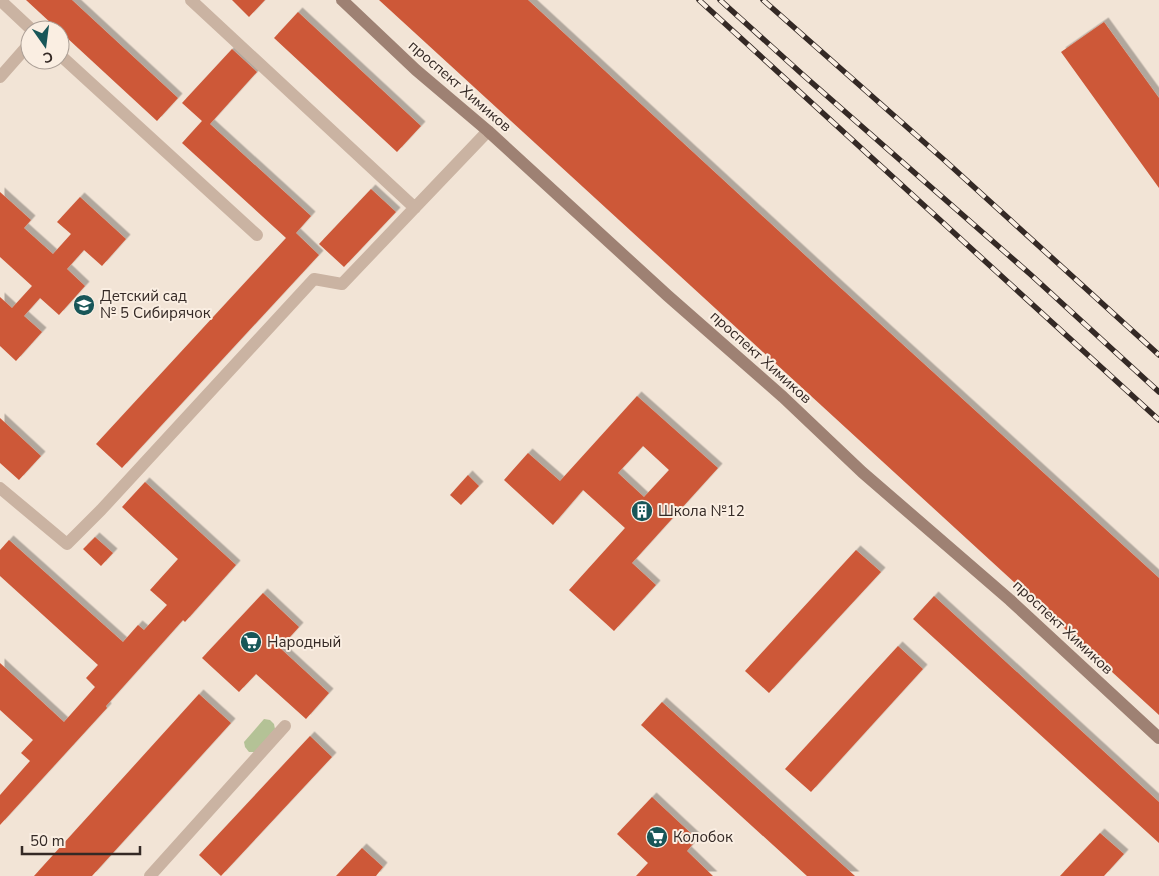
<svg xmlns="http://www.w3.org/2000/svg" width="1159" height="876" font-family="'Nunito Sans',sans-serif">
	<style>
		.green { fill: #b4c296 }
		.building { fill: #cd5839; fill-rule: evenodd; filter: url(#shadow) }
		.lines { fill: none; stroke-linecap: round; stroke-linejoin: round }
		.street { stroke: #cab3a2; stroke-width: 12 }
		.secondary { stroke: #9e8173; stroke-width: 12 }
		.rail-casing { stroke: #342925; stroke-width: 5.5 }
		.rail { stroke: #faeee2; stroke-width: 4; stroke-dasharray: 11; stroke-linecap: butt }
		.labels { text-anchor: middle; stroke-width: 4; stroke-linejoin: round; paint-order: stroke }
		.street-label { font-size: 15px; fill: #342925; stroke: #faeee2 }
		.poi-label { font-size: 15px; fill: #342925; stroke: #faeee2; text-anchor: start }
	</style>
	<defs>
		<filter id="shadow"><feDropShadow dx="4.5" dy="-4.5" stdDeviation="0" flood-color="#0004"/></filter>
	</defs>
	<rect width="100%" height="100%" fill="#f2e4d6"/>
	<path class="green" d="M264 719 270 720 274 724 275 729 255 752H249L245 747 244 742Z"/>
	<path class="building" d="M26 0H72L178 98 157 121Z
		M232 0H265L249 17Z
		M379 0H528L833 281 1159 578V715Z
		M298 12 421 126 397 152 274 38Z
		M1104 22 1159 98V188L1061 52Z
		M232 49 257 72 210 124 311 216 296 233 319 255 122 468 96 444 286 238 182 143 202 121 182 103Z
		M371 189 396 212 344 267 319 244Z
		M0 192 31 220 24 228 53 254 71 234 57 222 80 197 126 239 102 266 84 250 67 269 85 286 59 315 40 298 24 316 42 332 16 361 0 346V297L12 308 32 286 0 257Z
		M637 396 718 468 632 563 656 585 614 631 569 590 625 528 583 490 553 525 504 480 528 453 560 481ZM643 446 669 470 644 497 618 473Z
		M0 418 41 456 19 480 0 463Z
		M468 475 479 486 461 505 450 495Z
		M145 482 236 565 185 622 183 620 106 706 107 708 0 825V795L30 761 21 753 33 740 0 710V663L64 722 95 687 86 678 98 665 0 576V550L9 540 123 642 138 625 144 630 167 605 150 590 178 559 122 507Z
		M95 537 113 553 101 566 83 549Z
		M856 550 881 572 769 693 745 671Z
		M263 593 299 627 280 648 329 693 306 719 256 674 239 692 202 658Z
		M934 596 1159 802V843L913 619Z
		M898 646 923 669 811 792 785 769Z
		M199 694 231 723 92 876H34Z
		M662 702 855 876H807L641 725Z
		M310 736 332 757 221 876 199 855Z
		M652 797 697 839 687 851 713 876H636L648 863 617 834Z
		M1100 833 1124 854 1104 876H1060Z
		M362 848 383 867 376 876H336Z"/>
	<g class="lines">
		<path class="street" d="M0 0 32 30
			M191 0 415 208
			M60 55 257 235
			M0 77 30 43
			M0 488 67 544 101 510 314 279 342 284 488 131
			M150 876 285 726"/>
		<path class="secondary" d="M342 0 416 70 488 131 668 296 783 397 862 472 1010 600 1159 738"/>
		<g class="rail-casing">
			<path id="rail" d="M699 0 1159 420
				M720 0 802 74 1030 274 1159 392
				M763 0 942 158 1159 355"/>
		</g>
		<use href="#rail" class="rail"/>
	</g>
	<defs>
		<g id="school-disc" transform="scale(1.125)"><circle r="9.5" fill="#185658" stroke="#faeee2"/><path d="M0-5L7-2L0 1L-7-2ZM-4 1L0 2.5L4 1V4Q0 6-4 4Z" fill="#fff"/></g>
		<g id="building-disc" transform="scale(1.125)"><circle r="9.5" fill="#185658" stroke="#faeee2"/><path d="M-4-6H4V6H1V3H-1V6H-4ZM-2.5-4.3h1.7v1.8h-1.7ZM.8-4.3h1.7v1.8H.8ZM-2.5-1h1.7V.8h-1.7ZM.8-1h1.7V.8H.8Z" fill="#fff"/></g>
		<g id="supermarket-disc" transform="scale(1.125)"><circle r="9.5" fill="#185658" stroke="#faeee2"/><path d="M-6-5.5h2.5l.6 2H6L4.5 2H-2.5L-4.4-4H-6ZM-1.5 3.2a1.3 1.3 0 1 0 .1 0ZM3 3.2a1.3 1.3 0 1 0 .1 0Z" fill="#fff"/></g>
	</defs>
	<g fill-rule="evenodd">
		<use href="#school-disc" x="84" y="305"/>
		<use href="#building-disc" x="642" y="511"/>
		<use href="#supermarket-disc" x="251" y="642"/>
		<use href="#supermarket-disc" x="657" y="837"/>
	</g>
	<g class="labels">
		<g class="street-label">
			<text transform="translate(460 86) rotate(41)" y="5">проспект Химиков</text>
			<text transform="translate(761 357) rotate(42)" y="5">проспект Химиков</text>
			<text transform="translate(1063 627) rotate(43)" y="5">проспект Химиков</text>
		</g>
		<g class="poi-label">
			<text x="100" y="301">Детский сад<tspan x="100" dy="17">№ 5 Сибирячок</tspan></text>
			<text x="658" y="516">Школа №12</text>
			<text x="267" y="647">Народный</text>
			<text x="673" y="842">Колобок</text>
		</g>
	</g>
	<g transform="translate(45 45) rotate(166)"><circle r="24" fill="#faeee2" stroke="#ab9f96"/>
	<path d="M0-4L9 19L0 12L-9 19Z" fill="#185658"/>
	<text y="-8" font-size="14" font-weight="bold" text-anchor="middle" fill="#342925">С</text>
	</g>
	<path d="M22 846v8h118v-8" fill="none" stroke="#342925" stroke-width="2.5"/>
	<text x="30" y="846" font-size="15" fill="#342925" stroke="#faeee2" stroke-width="4" paint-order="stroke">50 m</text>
</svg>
